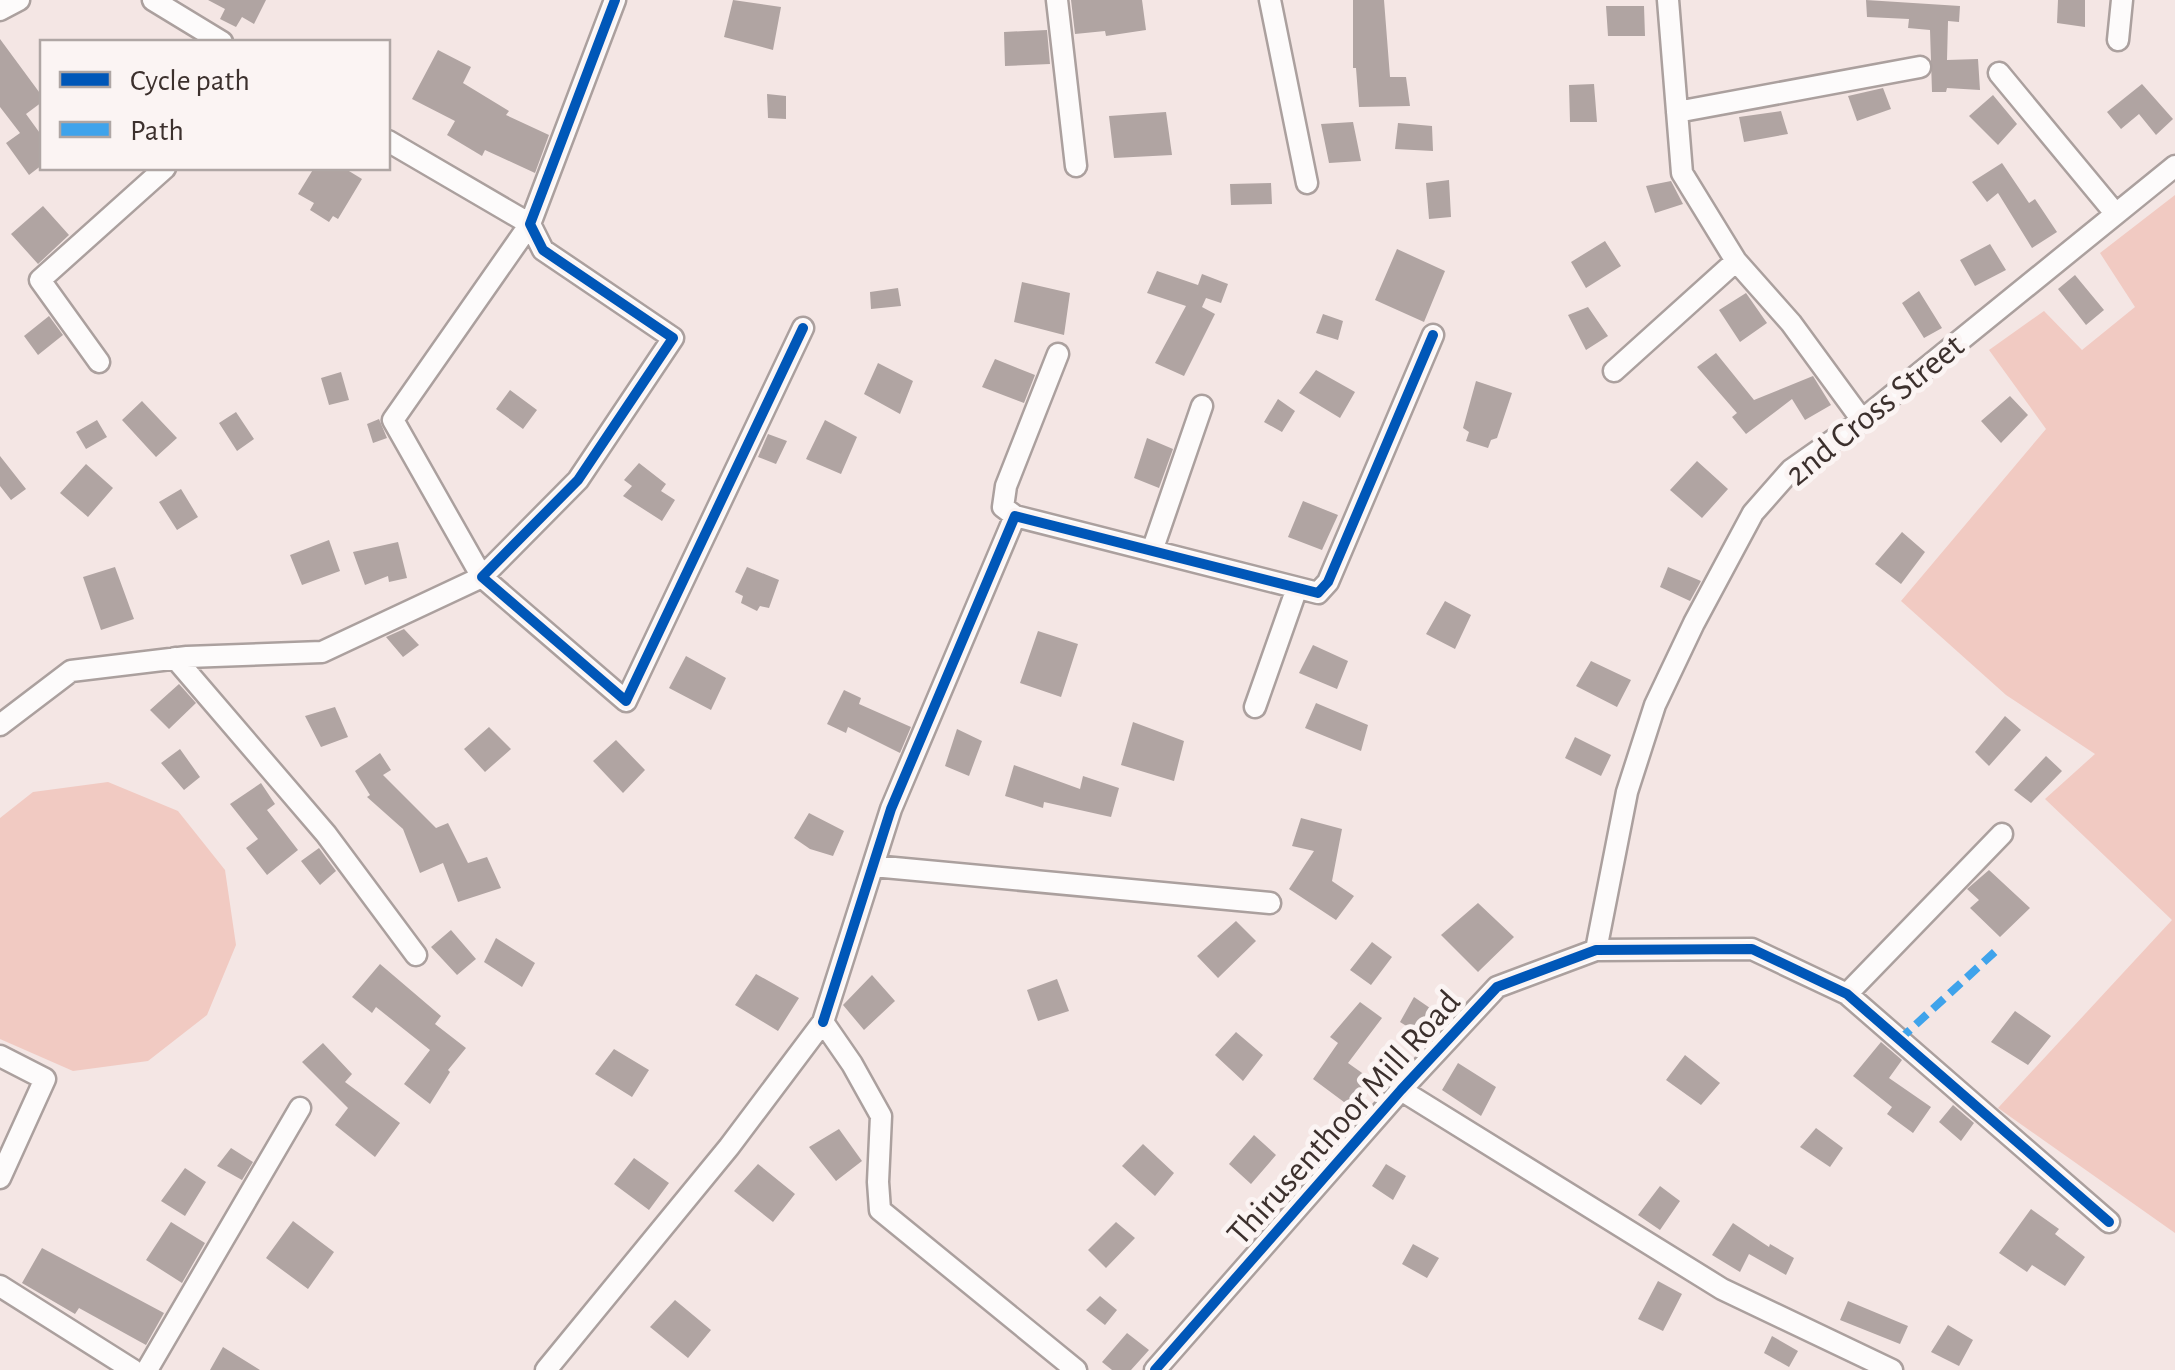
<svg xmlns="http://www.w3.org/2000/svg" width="2175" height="1370" font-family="'Alegreya Sans',sans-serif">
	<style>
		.green { fill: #f1cac2 }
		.building { fill: #b0a4a2 }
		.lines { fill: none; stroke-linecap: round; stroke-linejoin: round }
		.minor-casing { stroke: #aba09e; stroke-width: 25 }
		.minor { stroke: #fdfbfb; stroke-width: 20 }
		.quiet { stroke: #3fa3eb; stroke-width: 8; stroke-dasharray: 15 8; stroke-linecap: butt }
		.cycleway-casing { stroke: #fbf4f3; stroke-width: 16 }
		.cycleway { stroke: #0057b8; stroke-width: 10 }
		.labels { text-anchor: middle; stroke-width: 10; stroke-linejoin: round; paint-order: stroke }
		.street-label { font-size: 35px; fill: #3c302d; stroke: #fbf4f3 }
	</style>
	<rect width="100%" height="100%" fill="#f4e6e4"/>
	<path class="green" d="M2175 195V1233L1998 1108 2172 920 2045 799 2095 754 2006 695 1901 601 2046 429 1989 350 2044 311 2082 350 2135 307 2100 253Z
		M108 782 178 811 225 870 236 945 207 1015 148 1061 73 1071 0 1039V818L33 792Z"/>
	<path class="building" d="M208 0H266L254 24 242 17 236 27 220 19 225 9Z
		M733 0 781 7 773 50 724 37Z
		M1071 0H1142L1146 30 1106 36 1105 31 1075 34Z
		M1353 0H1384L1390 77H1406L1410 106 1359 107 1356 68H1353Z
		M1866 0 1960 6 1959 22 1948 21 1947 60 1978 59 1980 90 1947 88 1946 92H1932L1930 30 1908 28 1909 19 1867 17Z
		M2058 0H2085V27L2057 23Z
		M1606 6H1644L1645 36H1608Z
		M1047 30 1050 64 1005 66 1004 32Z
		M0 39 42 96V102L26 114 42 136V165L29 175 6 143 20 133 0 107Z
		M438 50 471 67 463 83 509 111 506 115 549 135 535 173 485 150 482 156 447 135 455 121 412 99Z
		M1594 84 1597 122H1570L1569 85Z
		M2142 84 2173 119 2156 135 2139 114 2121 129 2107 112Z
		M1883 88 1891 109 1857 121 1848 96Z
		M767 94 786 96V119L768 118Z
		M1993 95 2017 124 1998 145 1969 116Z
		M1781 111 1788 134 1744 142 1739 117Z
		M1166 112 1172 155 1114 158 1109 116Z
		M1353 122 1361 161 1329 163 1321 124Z
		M1398 123 1432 126 1433 151 1395 149Z
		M2002 163 2029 203 2035 199 2057 232 2032 248 1998 193 1987 202 1972 182Z
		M314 168H344L362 179 338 219 333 216 329 222 310 210 314 203 298 194Z
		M1449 180 1451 217 1429 219 1426 183Z
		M1671 181 1683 204 1655 213 1646 186Z
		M1271 183 1272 204 1231 205 1230 184Z
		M43 206 69 235 38 264 11 234Z
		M1605 241 1621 266 1586 288 1571 262Z
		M1990 244 2006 270 1975 286 1960 260Z
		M1397 249 1445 271 1424 322 1375 300Z
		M1157 271 1198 285 1202 274 1228 284 1221 303 1206 298 1202 307 1215 314 1184 376 1155 363 1186 306 1147 293Z
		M2075 275 2104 310 2086 325 2058 289Z
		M1022 282 1070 293 1064 335 1014 322Z
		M898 288 901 306 871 309 870 292Z
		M1919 291 1942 328 1924 338 1902 303Z
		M1746 293 1767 323 1740 342 1719 310Z
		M1588 307 1608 336 1586 350 1568 315Z
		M1323 314 1343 321 1338 340 1316 333Z
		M49 316 63 335 38 355 24 336Z
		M1716 353 1754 400 1813 376 1831 405 1805 420 1792 399 1746 434 1732 417 1737 413 1697 367Z
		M995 359 1035 375 1024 403 982 387Z
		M878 363 913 381 900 414 864 394Z
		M1316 370 1355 392 1340 418 1299 393Z
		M341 372 349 400 329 405 321 378Z
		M1476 381 1512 393 1497 438 1491 440 1488 448 1466 441 1469 432 1463 428Z
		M510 390 537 410 523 429 496 409Z
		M2010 396 2028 415 2001 443 1981 421Z
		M1278 399 1295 411 1282 432 1264 422Z
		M142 401 177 438 156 457 122 420Z
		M236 412 254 439 237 451 219 423Z
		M379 419 387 438 373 443 367 424Z
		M97 420 107 437 86 449 76 432Z
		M825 420 857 437 841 474 806 459Z
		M768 434 787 441 776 464 758 457Z
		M1147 438 1173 449 1159 488 1134 478Z
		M0 456 26 489 11 500 0 486Z
		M1697 461 1728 489 1702 518 1670 490Z
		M639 463 666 484 661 491 675 500 662 521 623 496 632 486 624 480Z
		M86 464 113 488 88 517 60 493Z
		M181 489 198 517 177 530 159 502Z
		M1303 501 1338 515 1322 550 1288 537Z
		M1902 532 1925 552 1901 584 1875 564Z
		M329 540 340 571 302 585 290 555Z
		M398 542 407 578 389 582 388 576 365 585 353 552Z
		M115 567 134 619 101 630 83 577Z
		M747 567 779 580 769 608 760 606 757 611 741 603 743 596 735 592Z
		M1668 567 1701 581 1690 601 1660 587Z
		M1445 601 1471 615 1455 649 1426 634Z
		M404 629 419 645 403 657 386 637Z
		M1038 631 1078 644 1061 697 1020 683Z
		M1313 645 1348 661 1337 689 1299 673Z
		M686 656 726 678 711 710 669 688Z
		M1591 661 1631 680 1617 707 1576 686Z
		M179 684 196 703 169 729 150 710Z
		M844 690 861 698 859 704 911 727 900 753 848 727 846 733 827 724Z
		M1316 703 1368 725 1361 751 1305 728Z
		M335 707 348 737 321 747 305 716Z
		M2005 716 2021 730 1989 766 1975 752Z
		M1133 722 1184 741 1174 781 1121 765Z
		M489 727 511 749 485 772 464 749Z
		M957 729 982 741 969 776 945 766Z
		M1575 737 1611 755 1601 776 1565 758Z
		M616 740 645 770 623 793 593 761Z
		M180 749 200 777 184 790 161 763Z
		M380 753 391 770 383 775 436 828 448 823 468 863 487 857 501 888 458 902 443 863 420 873 403 829 367 797 370 795 355 771Z
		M2046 756 2062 771 2031 803 2014 790Z
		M1014 765 1080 789 1083 776 1119 788 1111 817 1044 802 1043 808 1005 796Z
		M261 783 275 804 267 810 298 850 267 875 246 848 258 839 230 804Z
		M809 813 844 831 833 856 810 849 794 838Z
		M1301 818 1342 829 1332 881 1354 896 1336 920 1289 889 1314 851 1292 846Z
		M319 848 336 871 320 885 301 861Z
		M1989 870 2030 908 2000 937 1970 908 1979 900 1967 889Z
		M1478 903 1514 937 1478 972 1441 935Z
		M1236 921 1256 941 1218 978 1197 956Z
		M451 930 476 959 457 975 431 947Z
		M496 938 535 963 522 987 484 962Z
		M1372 942 1392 957 1371 985 1350 970Z
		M380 964 441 1016 435 1024 466 1048 448 1070 450 1072 430 1104 404 1084 430 1050 376 1007 372 1013 352 997Z
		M756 974 799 998 778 1031 735 1005Z
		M872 975 895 1001 864 1030 843 1005Z
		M1057 979 1069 1011 1038 1021 1027 990Z
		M1414 997 1443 1017 1427 1039 1400 1022Z
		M1360 1002 1382 1018 1348 1063 1372 1080 1352 1108 1313 1079 1338 1043 1330 1037Z
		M2015 1011 2051 1036 2028 1065 1991 1042Z
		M1236 1032 1263 1055 1243 1081 1215 1055Z
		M1881 1042 1902 1060 1889 1078 1931 1107 1913 1133 1887 1114 1892 1107 1853 1076Z
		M323 1043 352 1074 345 1082 400 1123 375 1157 335 1125 348 1108 302 1062Z
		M614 1049 649 1070 632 1097 595 1074Z
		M1685 1055 1720 1083 1701 1105 1666 1080Z
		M1458 1063 1496 1087 1481 1116 1442 1090Z
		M1953 1105 1974 1123 1961 1141 1939 1122Z
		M1816 1128 1843 1148 1830 1167 1800 1147Z
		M839 1129 862 1161 836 1181 809 1147Z
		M1254 1135 1276 1155 1251 1184 1229 1164Z
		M1143 1144 1174 1173 1155 1196 1122 1166Z
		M231 1148 253 1162 242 1180 217 1166Z
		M634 1158 669 1183 649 1210 614 1184Z
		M758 1164 795 1194 773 1222 734 1191Z
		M1386 1164 1406 1176 1393 1200 1372 1186Z
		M185 1168 206 1182 185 1216 161 1201Z
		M1660 1186 1680 1201 1660 1230 1638 1215Z
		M2031 1209 2059 1229 2055 1234 2085 1257 2065 1286 2032 1265 2027 1272 1999 1253Z
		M293 1221 334 1252 308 1289 266 1258Z
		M171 1222 205 1243 182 1283 146 1260Z
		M1116 1222 1135 1238 1106 1268 1088 1250Z
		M1733 1223 1769 1247 1770 1244 1794 1258 1786 1275 1749 1254 1740 1272 1712 1255Z
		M1413 1244 1439 1258 1427 1278 1402 1264Z
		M42 1248 164 1313 146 1345 79 1308 75 1314 22 1283Z
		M1658 1281 1682 1294 1663 1331 1638 1319Z
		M1100 1296 1117 1310 1105 1325 1086 1310Z
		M675 1300 711 1330 688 1358 650 1327Z
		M1848 1301 1908 1326 1900 1344 1840 1320Z
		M1948 1325 1973 1340 1959 1366 1931 1352Z
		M1127 1333 1149 1350 1131 1370H1112L1102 1362Z
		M1772 1336 1798 1351 1789 1367 1764 1353Z
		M223 1347 260 1370H210Z"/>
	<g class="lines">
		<g class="minor-casing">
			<path id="minor" d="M153 0 222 42
				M615 0 530 224 543 250 673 338 578 480 482 577 626 701 803 328
				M1057 0 1076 166
				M1270 0 1307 183
				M1668 0 1682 173 1736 261 1791 323 1862 420
				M0 10 19 0
				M2118 40 2122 0
				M1999 73 2115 213
				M1677 112 1920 67
				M99 362 40 280 165 168
				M1614 371 1736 261
				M1015 516 1003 507 1006 486 1058 354
				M1152 551 1202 406
				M175 658 326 834 416 955
				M1255 707 1297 588
				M0 725 71 671 187 657 322 652 482 577 393 420 530 224 388 141
				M873 866 1270 903
				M1596 950 1627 792 1655 705 1694 623 1753 513 1791 470 1862 420 2175 166
				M1847 994 2002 834
				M823 1022 891 809 1015 516 1318 593 1328 582 1433 335
				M0 1056 45 1079 0 1178
				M1401 1090 1722 1289 1892 1370
				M0 1286 133 1370
				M147 1370 300 1108
				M546 1370 729 1147 823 1022 852 1064 881 1116 878 1182 880 1210 1076 1370
				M1155 1370 1401 1090 1497 987 1596 950 1752 949 1847 994 2109 1222"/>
		</g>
		<use href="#minor" class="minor"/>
		<path class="quiet" d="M1899 1040 1999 948"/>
		<g class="cycleway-casing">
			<path id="cycleway" d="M615 0 530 224 543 250 673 338 578 480 482 577 626 701 803 328
				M823 1022 891 809 1015 516 1318 593 1328 582 1433 335
				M1155 1370 1401 1090 1497 987 1596 950 1752 949 1847 994 2109 1222"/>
		</g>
		<use href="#cycleway" class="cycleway"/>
	</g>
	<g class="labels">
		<g class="street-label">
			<text transform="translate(1874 409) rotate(-39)" y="12">2nd Cross Street</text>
			<text transform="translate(1343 1117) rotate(-48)" y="12">Thirusenthoor Mill Road</text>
		</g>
	</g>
	<rect x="40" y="40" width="350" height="130" fill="#fbf4f3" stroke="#afa6a4" stroke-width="2.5"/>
	<rect x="60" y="72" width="50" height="15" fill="#0057b8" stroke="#afa6a4" stroke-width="2.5"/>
	<text x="130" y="90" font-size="30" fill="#3c302d">Cycle path</text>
	<rect x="60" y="122" width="50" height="15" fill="#3fa3eb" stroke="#afa6a4" stroke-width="2.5"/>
	<text x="130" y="140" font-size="30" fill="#3c302d">Path</text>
</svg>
